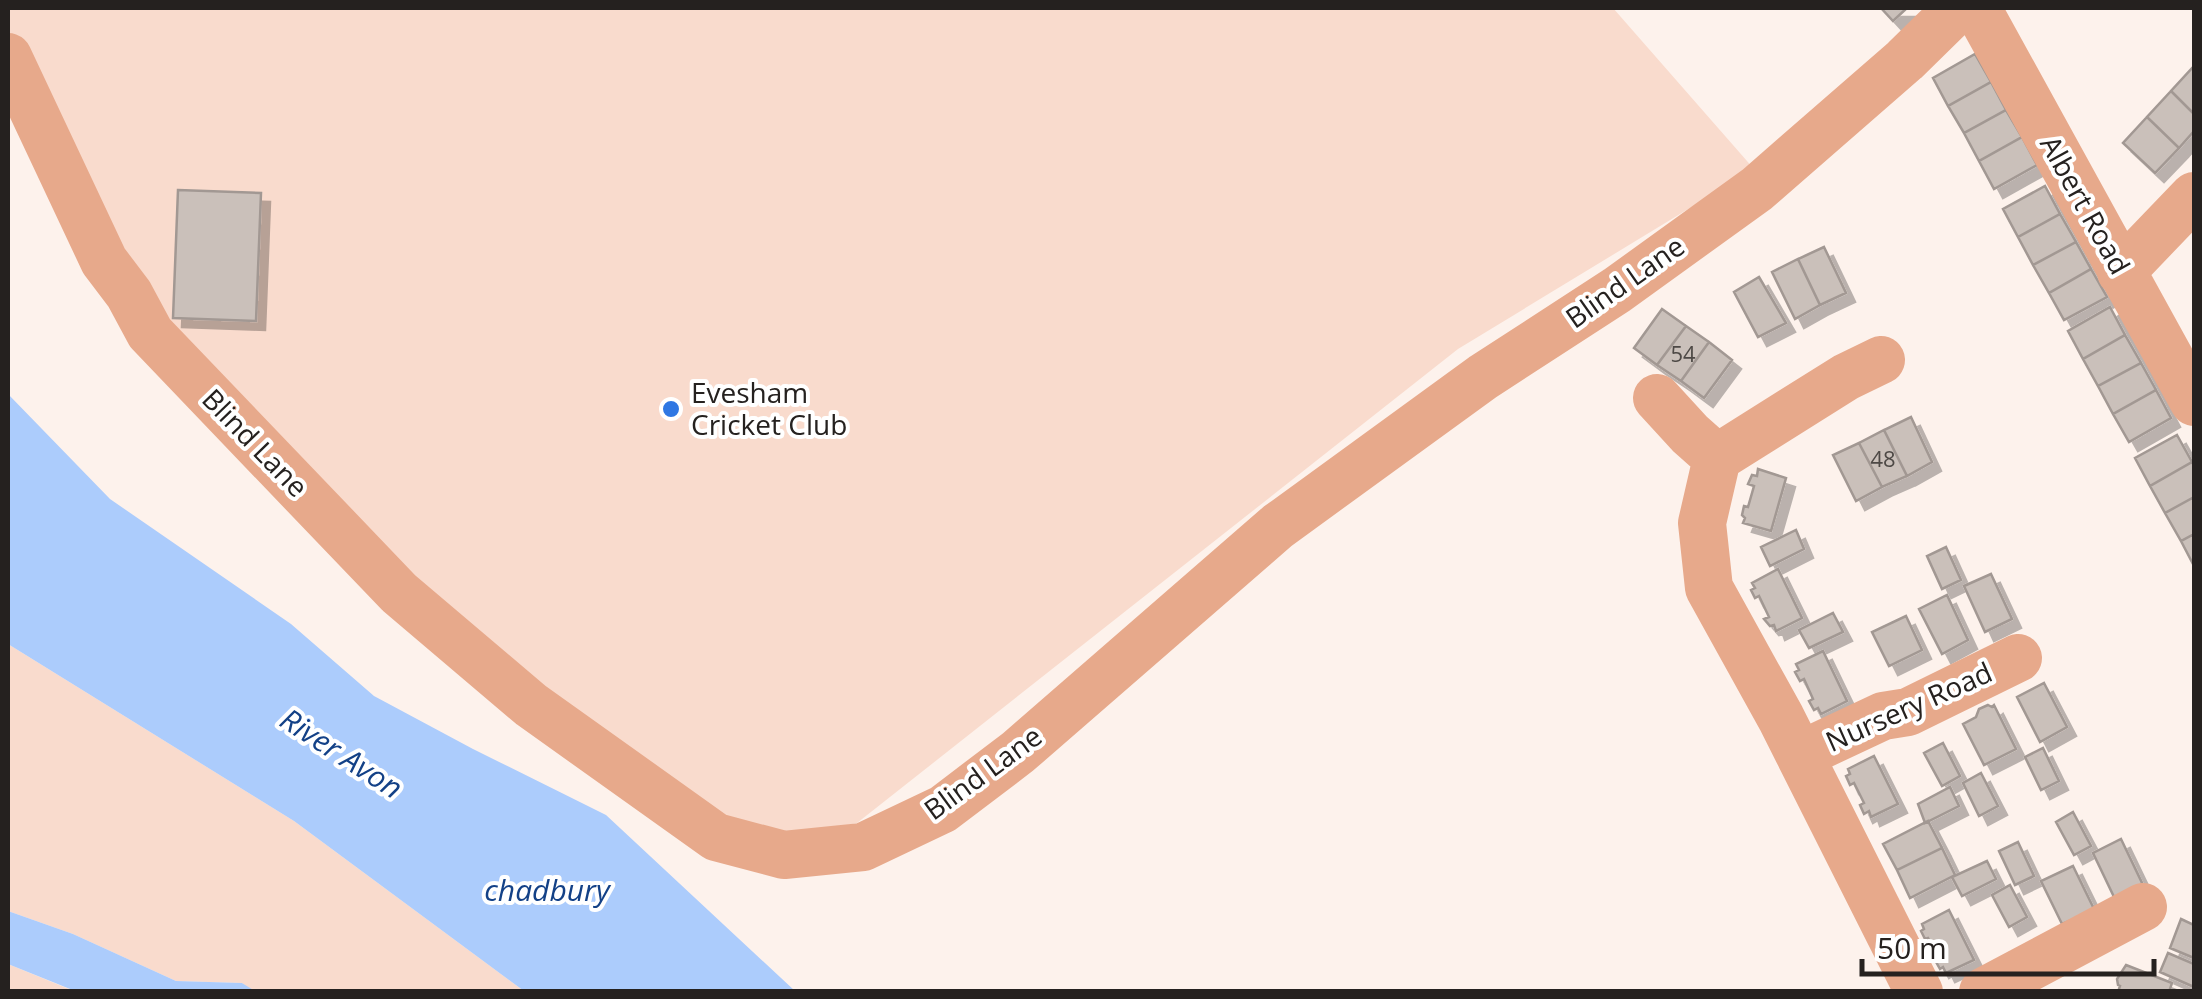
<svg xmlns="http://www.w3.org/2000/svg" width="2202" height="999" font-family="'Open Sans',sans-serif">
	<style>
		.green { fill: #f9dbcd }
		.water { fill: #acccfc }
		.building { fill: #cac0ba; stroke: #a29893; stroke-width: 2.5; filter: url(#shadow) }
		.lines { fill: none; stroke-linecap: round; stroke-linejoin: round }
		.minor { stroke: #e7a98b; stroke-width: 48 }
		.poi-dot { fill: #2f77e3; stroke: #fff; stroke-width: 4 }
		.labels { text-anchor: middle; stroke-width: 8; stroke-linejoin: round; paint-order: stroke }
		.number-label { font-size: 22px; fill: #4e4946 }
		.street-label { font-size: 28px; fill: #25211f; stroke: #fff }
		.poi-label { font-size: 28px; fill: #25211f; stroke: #fff; text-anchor: start }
		.water-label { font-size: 30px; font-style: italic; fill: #134187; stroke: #fff }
	</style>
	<defs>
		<filter id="shadow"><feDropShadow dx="9" dy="9" stdDeviation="0" flood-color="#0004"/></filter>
	</defs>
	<rect width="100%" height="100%" fill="#fdf2ec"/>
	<path class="green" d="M8 8H1613L1754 169 1458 349 857 823 783 839 710 809 405 585 159 329 8 36Z
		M8 644 294 821 524 991 255 992 242 983 176 981 73 934 8 911Z
		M8 964 69 989 75 991H8Z"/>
	<path class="water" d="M8 394 110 499 291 624 374 696 473 749 606 815 795 991H524L294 821 8 644Z
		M8 911 73 934 176 981 242 983 255 991H75L8 964Z"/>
	<path class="building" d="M1881 8H1907L1893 21Z
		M1975 54 1991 82 1948 106 1933 78Z
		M2194 66V114L2171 91Z
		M1991 82 2006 110 1964 133 1948 106Z
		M2171 91 2194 114V131L2179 148 2147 117Z
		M2006 110 2022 137 1979 161 1964 133Z
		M2147 117 2179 148 2155 173 2123 143Z
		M2022 137 2037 165 1994 189 1979 161Z
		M2045 186 2060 214 2018 237 2003 209Z
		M178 190 261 193 256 321 173 318Z
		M2060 214 2076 242 2033 265 2018 237Z
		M2076 242 2091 269 2049 293 2033 265Z
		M1824 247 1846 293 1820 305 1798 259Z
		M1798 259 1820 305 1795 319 1772 272Z
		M2091 269 2107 297 2064 320 2049 293Z
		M1759 277 1786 323 1758 337 1734 292Z
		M2110 307 2125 335 2083 359 2068 331Z
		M1662 309 1686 326 1657 365 1634 348Z
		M1686 326 1709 342 1681 381 1657 365Z
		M2125 335 2141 363 2098 386 2083 359Z
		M1709 342 1732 360 1704 398 1681 381Z
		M2141 363 2156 390 2113 414 2098 386Z
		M2156 390 2171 418 2129 442 2113 414Z
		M1911 417 1932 462 1907 476 1884 430Z
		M1884 430 1907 476 1882 487 1859 443Z
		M2177 435 2192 462 2150 486 2135 458Z
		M1859 443 1882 487 1856 501 1833 455Z
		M2192 462 2194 466V497L2165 513 2150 486Z
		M1758 469 1786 478 1771 531 1743 523 1745 518 1742 515 1744 506 1748 507 1754 486 1748 484 1752 475 1757 476Z
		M2194 497V534L2181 541 2165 513Z
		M1796 530 1804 549 1770 566 1761 547Z
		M2194 534V566L2181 541Z
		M1946 547 1961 580 1942 589 1927 556Z
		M1778 569 1802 618 1776 631 1774 625 1770 626 1764 619 1769 617 1759 596 1755 598 1751 590 1755 588 1752 583Z
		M1991 574 2012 619 1985 632 1964 586Z
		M1947 595 1968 640 1942 654 1919 609Z
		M1833 613 1843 632 1809 648 1799 630Z
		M1906 616 1922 650 1889 666 1872 632Z
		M1823 651 1847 701 1821 714 1818 708 1814 710 1809 701 1813 699 1804 679 1800 681 1795 672 1799 670 1796 664Z
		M2044 683 2067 727 2040 742 2017 697Z
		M1988 705 1992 707 1994 705 2016 749 1984 765 1963 724 1976 717 1979 709Z
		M1943 743 1960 776 1942 786 1924 753Z
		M2043 748 2059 781 2041 790 2025 757Z
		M1874 756 1898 804 1871 817 1869 811 1864 814 1860 805 1864 803 1854 783 1850 785 1846 776 1850 774 1848 769Z
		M1981 773 1998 806 1979 816 1963 783Z
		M1950 787 1959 806 1925 823 1918 804Z
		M2073 812 2091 846 2074 855 2056 822Z
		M1928 821 1942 848 1897 870 1883 844Z
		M2121 839 2143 885 2115 899 2093 853Z
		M2018 842 2034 876 2015 885 1999 851Z
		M1942 848 1955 875 1910 898 1897 870Z
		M1987 861 1996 879 1962 896 1952 877Z
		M2073 866 2095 911 2062 924 2041 881Z
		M2010 885 2027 917 2009 927 1992 895Z
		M1949 910 1974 960 1946 973 1943 967 1940 969 1935 960 1939 958 1928 938 1925 939 1921 931 1924 929 1922 924Z
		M2181 919 2194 925V958L2170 948Z
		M2168 953 2194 964V987L2160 972Z
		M2126 965 2172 983 2169 992H2118L2120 986 2118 985 2117 979Z"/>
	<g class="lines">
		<path class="minor" d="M1977 8 2194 402
			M8 57 104 261 129 294 150 333 399 593 531 705 716 837 784 855 863 847 943 809 1018 752 1278 526 1483 377 1617 290 1757 189 1905 60 1958 8
			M2121 272 2194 196
			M1881 360 1846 377 1717 458 1702 523 1709 588 1781 718 1919 992
			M1657 398 1690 434 1717 458
			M1800 755 1883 716 1908 712 2018 658
			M1983 992 2143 907"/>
	</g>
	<circle class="poi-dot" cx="671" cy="409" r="10"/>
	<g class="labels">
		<g class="number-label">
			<text x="1683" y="362">54</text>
			<text x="1883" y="467">48</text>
		</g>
		<g class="street-label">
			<text transform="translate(2085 205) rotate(61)" y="10">Albert Road</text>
			<text transform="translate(1625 282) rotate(-35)" y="10">Blind Lane</text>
			<text transform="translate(255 443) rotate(46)" y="10">Blind Lane</text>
			<text transform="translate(1909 707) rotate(-24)" y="10">Nursery Road</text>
			<text transform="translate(983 773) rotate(-36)" y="10">Blind Lane</text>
		</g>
		<g class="poi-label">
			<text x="691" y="403">Evesham<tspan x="691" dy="32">Cricket Club</tspan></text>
		</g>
		<g class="water-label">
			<text transform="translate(341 754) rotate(33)" y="10">River Avon</text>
			<text x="547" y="901">chadbury</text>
		</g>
	</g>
	<rect width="2202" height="999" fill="none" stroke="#25211f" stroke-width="20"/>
	<path d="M1862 959v15h292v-15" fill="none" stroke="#25211f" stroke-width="5"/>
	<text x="1877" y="959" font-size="30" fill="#25211f" stroke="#ffffff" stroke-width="8" paint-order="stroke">50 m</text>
</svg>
